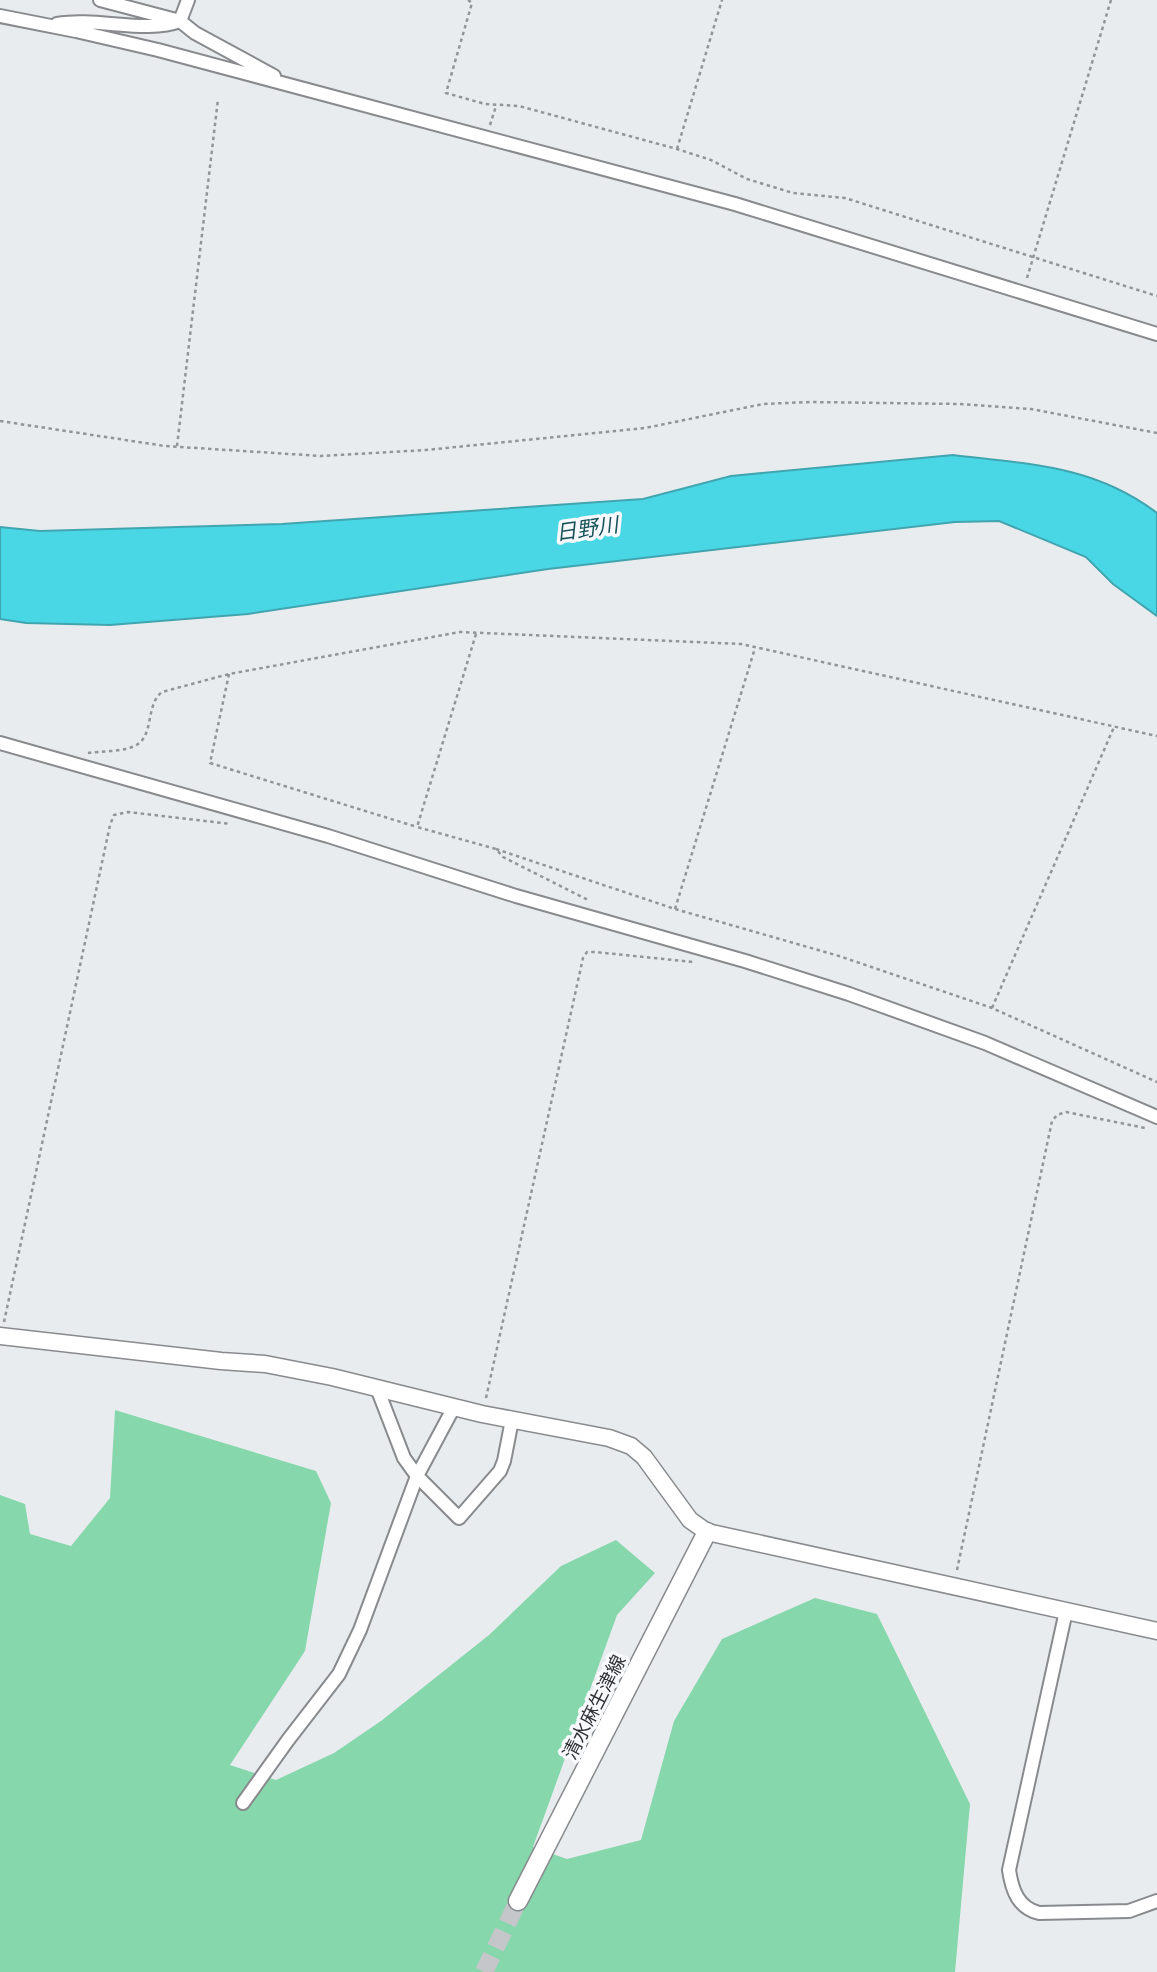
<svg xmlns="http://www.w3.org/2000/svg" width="1157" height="1972" font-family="Helvetica,'Noto Sans JP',sans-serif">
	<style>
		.green { fill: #86d7ac }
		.water { fill: #49d7e5; stroke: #41a5af; stroke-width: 2 }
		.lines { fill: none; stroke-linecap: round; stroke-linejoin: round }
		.secondary-tunnel { stroke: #c4c6c9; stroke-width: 18; stroke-dasharray: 18 9; stroke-linecap: butt }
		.minor-casing { stroke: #888a8d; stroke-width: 16 }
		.tertiary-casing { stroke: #888a8d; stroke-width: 19 }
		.secondary-casing { stroke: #888a8d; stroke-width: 21 }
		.path { stroke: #929597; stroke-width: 2.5; stroke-dasharray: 3.5 3.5; stroke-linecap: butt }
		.minor { stroke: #fff; stroke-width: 12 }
		.tertiary { stroke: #fff; stroke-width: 16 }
		.secondary { stroke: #fff; stroke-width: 18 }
		.labels { text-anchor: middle; stroke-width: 7; stroke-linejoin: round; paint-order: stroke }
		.street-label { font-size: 19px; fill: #2f3031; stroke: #f7f9fc }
		.water-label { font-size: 21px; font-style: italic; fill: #165258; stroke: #f7f9fc }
	</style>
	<rect width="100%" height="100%" fill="#e9ecef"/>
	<path class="green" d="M115 1410 316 1471 331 1503 305 1651 230 1765 276 1780 334 1753 381 1721 489 1635 561 1566 616 1540 655 1573 617 1615 533 1847 567 1859 641 1840 674 1721 722 1639 815 1598 877 1614 970 1804 955 1972H0V1495L25 1504 30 1534 71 1546 110 1498Z"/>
	<path class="water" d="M953 455C1028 464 1094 465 1157 513V616L1113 584 1086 557 999 521 955 522 548 569 248 614 110 625 26 623 0 619V527L40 531 282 524 643 499 731 476Z"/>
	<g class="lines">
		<path class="secondary-tunnel" d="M484 1972 518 1901"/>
		<g class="minor-casing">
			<path id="minor" d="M100 0 180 21 195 33 274 76
				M0 16 76 31 158 50 735 204 1157 334
				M57 24C97 17 146 34 180 21L188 0
				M0 743 328 836 516 896 745 961 849 994 985 1043 1157 1117
				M377 1388 404 1458 417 1476 459 1518 500 1471 504 1461 512 1420
				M1066 1611 1009 1870C1012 1890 1018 1908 1039 1913L1129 1911 1157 1901
				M243 1803 288 1740 339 1674 360 1630 417 1476 454 1407"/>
		</g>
		<g class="tertiary-casing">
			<path id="tertiary" d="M0 1336 221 1361 265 1364 332 1377 482 1414 609 1438 631 1446 644 1457 690 1520 707 1532 1157 1631"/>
		</g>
		<g class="secondary-casing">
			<path id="secondary" d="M518 1901 707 1532"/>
		</g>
		<path class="path" d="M468 0 472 3 446 93 485 104 519 106 677 149 711 160 747 179 793 193 845 198 1157 296
			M490 125 496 106
			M677 149 722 0
			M1027 278 1111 0
			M0 421 165 446 321 456 426 450 645 428 763 404 810 402 959 404 1031 409 1157 433
			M177 446 218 99
			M476 634 417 827 496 849 503 857 590 901
			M229 674 210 763 417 827
			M88 753C101 751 119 752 132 747 156 739 144 706 162 692L229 674 460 632 741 644 1157 736
			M496 849 675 909 839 956 992 1008 1157 1082
			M675 909 755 648
			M992 1008 1114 727
			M4 1322 110 825 114 815 128 812 231 824
			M486 1398 583 958 587 952H595L693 962
			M957 1570 1052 1121 1057 1115 1066 1112 1145 1128"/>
		<use href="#minor" class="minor"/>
		<use href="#tertiary" class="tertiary"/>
		<use href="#secondary" class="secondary"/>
	</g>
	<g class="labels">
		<g class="street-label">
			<text transform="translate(594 1707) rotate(-63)" y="7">清水麻生津線</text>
		</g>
		<g class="water-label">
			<text transform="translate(587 529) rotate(-8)" y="7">日野川</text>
		</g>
	</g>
</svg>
